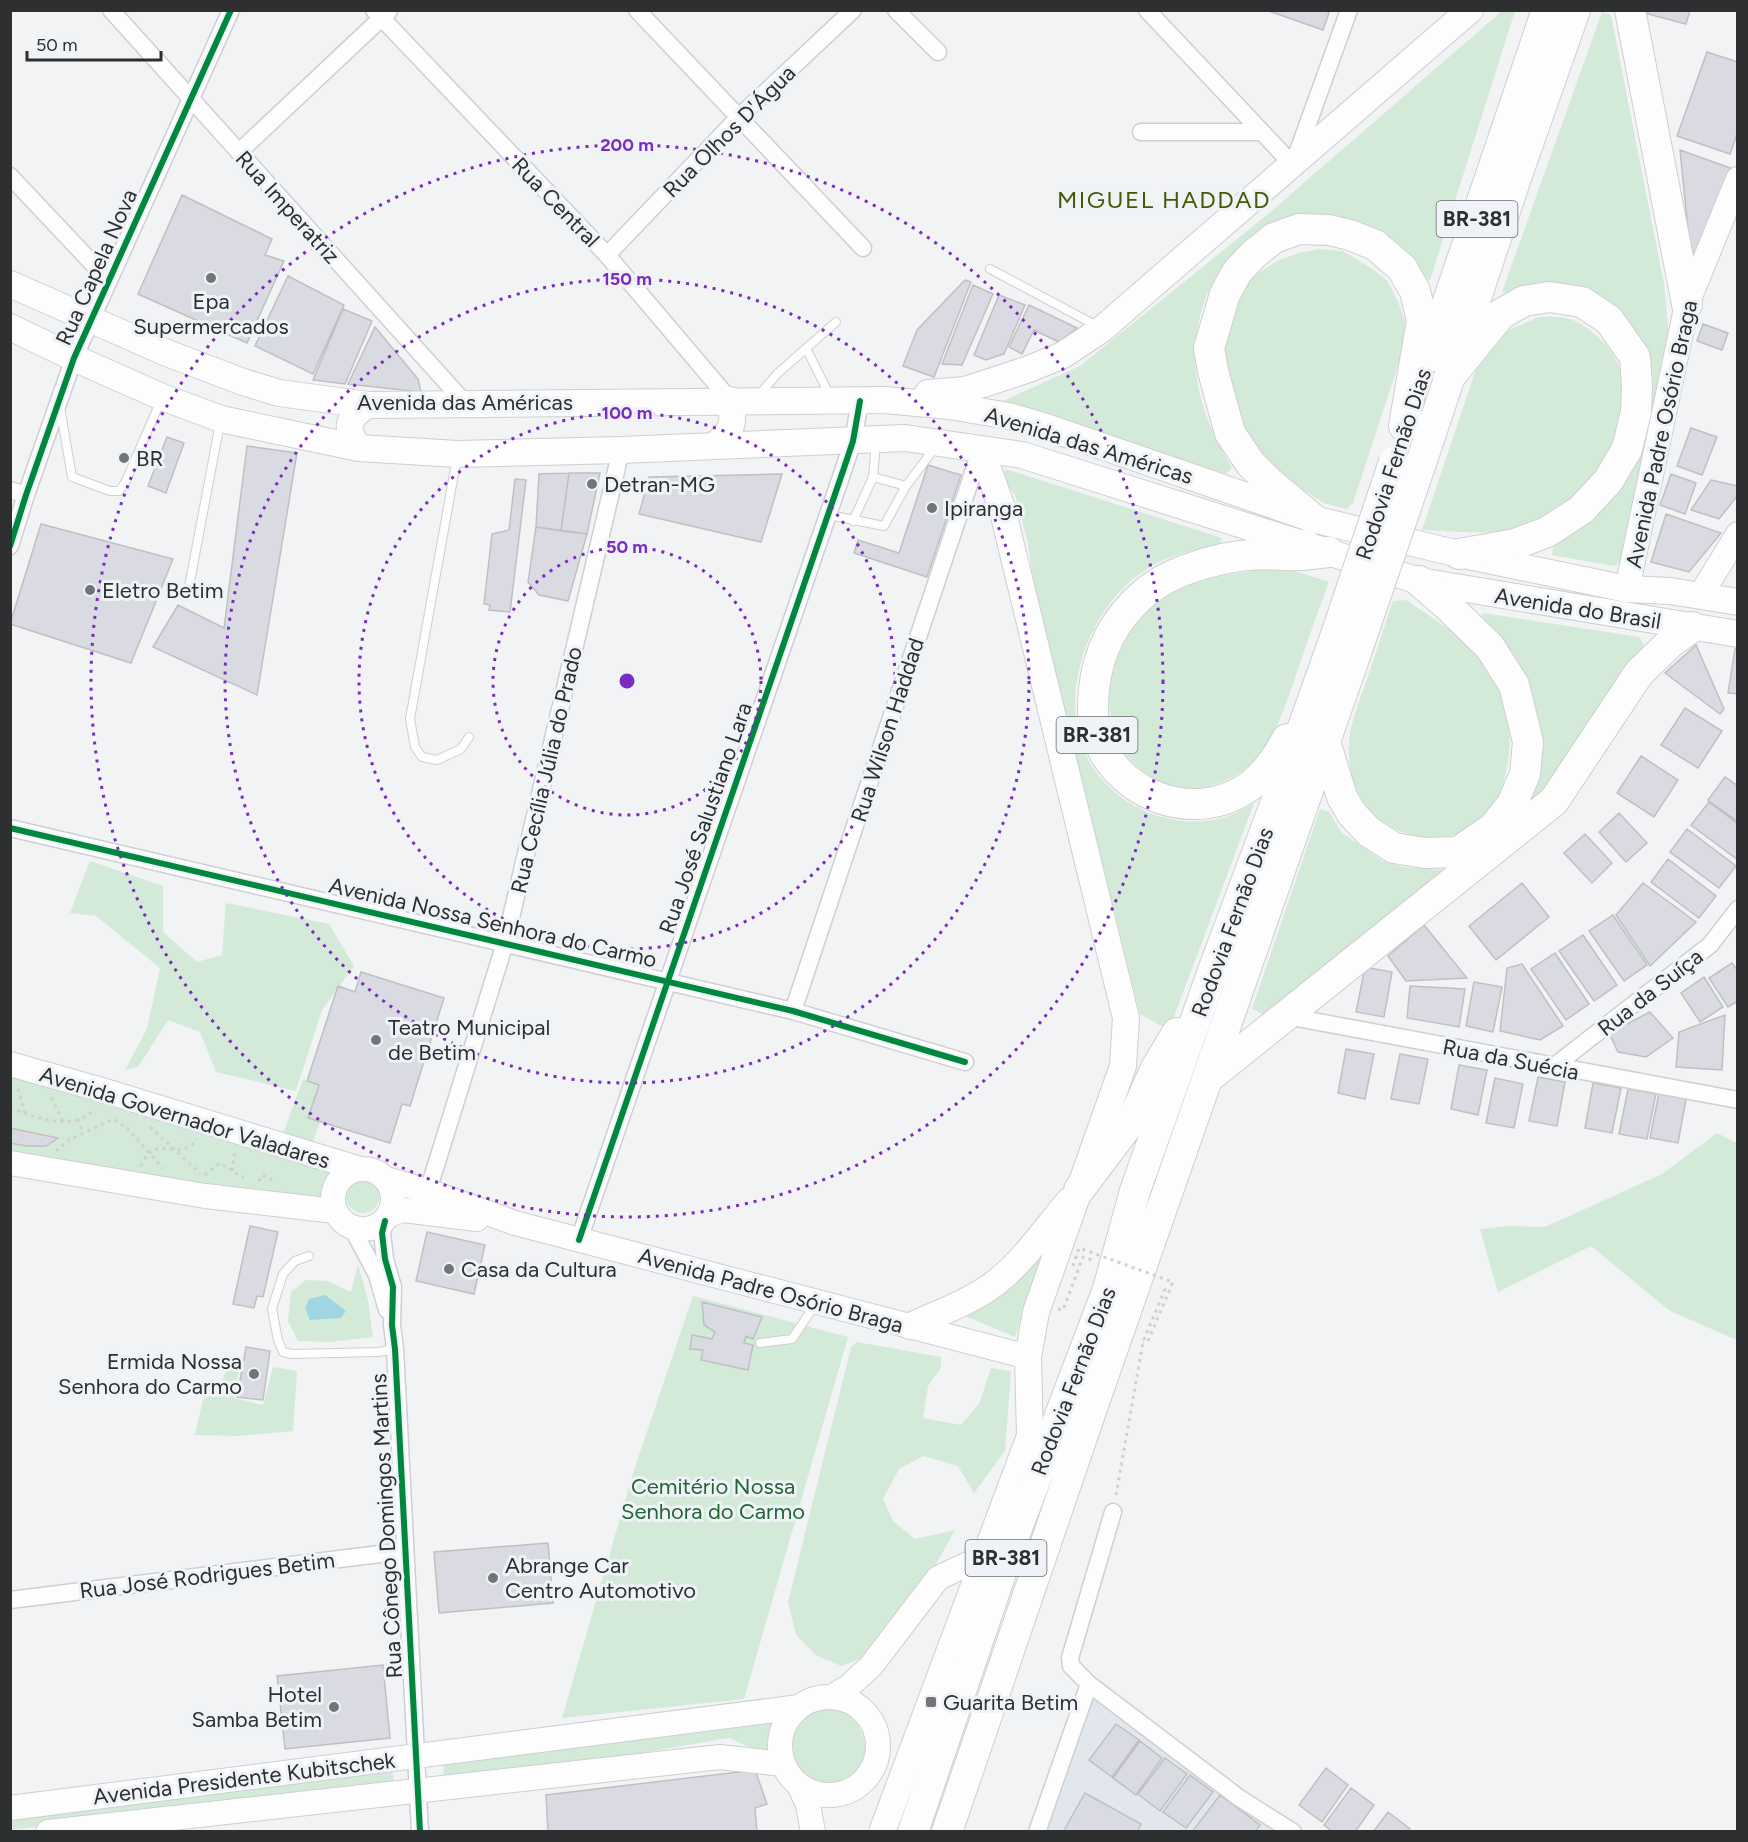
<svg xmlns="http://www.w3.org/2000/svg" width="1748" height="1842" font-family="Figtree,sans-serif">
	<style>
		.built { fill: #e1e7ed }
		.green { fill: #d3ead8 }
		.water { fill: #a1d5e1 }
		.building { fill: #d9dae2; stroke: #bfc0c1; stroke-width: 1.5 }
		.lines { fill: none; stroke-linecap: round; stroke-linejoin: round }
		.lane-casing { stroke: #cecfd1; stroke-width: 10 }
		.street-casing { stroke: #cecfd1; stroke-width: 19 }
		.secondary-casing { stroke: #cecfd1; stroke-width: 26 }
		.primary-casing { stroke: #cecfd1; stroke-width: 28 }
		.highway-casing { stroke: #cecfd1; stroke-width: 32 }
		.path { stroke: #d0d0d1; stroke-width: 3; stroke-dasharray: 3 4.5; stroke-linecap: butt }
		.lane { stroke: #fdfdfe; stroke-width: 8 }
		.street { stroke: #fdfdfe; stroke-width: 16 }
		.secondary { stroke: #fdfdfe; stroke-width: 24 }
		.primary { stroke: #fdfdfe; stroke-width: 26 }
		.highway { stroke: #fdfdfe; stroke-width: 30 }
		.highway-bridge-casing { stroke: #cecfd1; stroke-width: 32; stroke-linecap: butt }
		.path-bridge { stroke: #d0d0d1; stroke-width: 3; stroke-dasharray: 3 4.5; stroke-linecap: butt }
		.highway-bridge { stroke: #fdfdfe; stroke-width: 30 }
		.cycleway-casing { stroke: #eff3f7; stroke-width: 10 }
		.cycleway { stroke: #00873e; stroke-width: 6 }
		.ring { fill: none; stroke: #7b2cbf; stroke-width: 3; stroke-dasharray: 3 6 }
		.poi-dot { fill: #727475; stroke: #eff3f7; stroke-width: 2 }
		.labels { text-anchor: middle; stroke-width: 6; stroke-linejoin: round; paint-order: stroke }
		.shield { fill: #eff3f7; stroke: #676a6c; stroke-width: 1.5 }
		.shield-label { font-size: 21px; font-weight: bold; fill: #2d2f30 }
		.street-label { font-size: 22px; fill: #2d2f30; stroke: #eff3f7 }
		.poi-label { font-size: 22px; fill: #2d2f30; stroke: #eff3f7; text-anchor: start }
		.park-label { font-size: 22px; fill: #206634; stroke: #eff3f7 }
		.neighbourhood-label { font-size: 24px; letter-spacing: 1.5px; fill: #4a5704; stroke: #eff3f7 }
		.centre { fill: #7b2cbf; stroke: #eff3f7; stroke-width: 3 }
		.ring-label { font-size: 18px; text-anchor: middle; font-weight: bold; fill: #7b2cbf; stroke: #eff3f7; stroke-width: 6; stroke-linejoin: round; paint-order: stroke }
	</style>
	<rect width="100%" height="100%" fill="#f1f3f5"/>
	<path class="built" d="M1089 1684 1293 1832H1037Z"/>
	<path class="green" d="M1502 11H1515L1430 280 1421 281 1351 224C1318 234 1286 244 1254 254 1246 256 1233 257 1227 262 1220 267 1210 289 1206 297 1183 361 1199 412 1232 468L1226 474 1003 401 1080 366 1268 214Z
		M1602 12 1611 15 1664 284 1671 359 1622 562 1614 566 1552 555 1553 548 1597 514 1631 472 1647 429 1653 395 1652 370 1642 342 1517 293 1502 292Z
		M1319 249 1343 251 1372 269 1387 280 1398 302 1405 321 1404 347 1353 503 1346 509 1324 503 1292 483 1266 462 1239 421 1226 369 1224 345 1239 293 1258 273 1277 261 1299 253Z
		M1539 317C1570 316 1578 319 1601 340 1651 387 1610 467 1567 504 1559 511 1537 522 1527 525 1493 537 1456 531 1422 530L1476 369 1491 345 1509 330Z
		M1006 469 1222 538 1219 546C1195 549 1172 554 1150 567 1098 598 1067 667 1077 727 1087 789 1152 830 1212 820 1227 818 1241 811 1254 803L1169 1030 1140 1014 1037 601 1027 539 1015 495 1003 478Z
		M1260 570 1295 571 1329 582C1318 612 1307 642 1297 672 1286 703 1277 736 1254 761 1239 776 1219 786 1198 788 1180 789 1162 785 1147 774 1090 736 1104 655 1147 612 1176 583 1220 575 1260 570Z
		M1406 600C1432 618 1461 635 1481 659 1491 671 1506 700 1508 716 1511 732 1510 750 1507 766 1504 786 1497 808 1481 822 1475 827 1464 831 1457 834 1404 850 1351 813 1349 757 1347 729 1358 705 1367 679 1376 653 1384 627 1393 601Z
		M1483 613 1639 637 1644 646C1601 690 1584 751 1544 797 1531 813 1512 826 1496 839 1423 903 1341 957 1263 1014L1252 1009 1320 809 1329 812 1341 832 1383 861 1404 867 1444 870 1470 857 1540 760 1482 619Z
		M90 861 163 886V932L197 962 222 955 226 903 329 924 354 966 322 1010 296 1091 216 1072 200 1032 168 1020 138 1067 125 1070 147 1029 160 968 96 916 70 913Z
		M10 1069 342 1169C330 1180 324 1189 325 1205L11 1160Z
		M303 1079 319 1085 308 1117 320 1122 312 1144 283 1134Z
		M1717 1133 1737 1143V1340L1670 1311 1591 1246 1498 1292 1480 1229 1509 1226 1545 1227 1662 1174Z
		M346 1196a17 17 0 1 1 34 0a17 17 0 1 1-34 0Z
		M1046 1244 1015 1337 958 1313Z
		M358 1264 368 1300 373 1337 331 1342 298 1341 288 1321 291 1292 306 1280 327 1281 351 1292Z
		M693 1296 848 1337 744 1699 562 1718 634 1470Z
		M857 1342 941 1357V1368L928 1386 923 1418 961 1425 979 1404 991 1368 1011 1371 1005 1451 974 1493 958 1466 923 1456 899 1469 883 1499 893 1521 915 1539 955 1530 930 1575 864 1657 842 1666 817 1656 796 1635 788 1602 851 1347Z
		M232 1357 241 1359 234 1398 263 1405 273 1367 297 1371 293 1431 237 1436 195 1435 203 1399 218 1389Z
		M785 1748a40 40 0 1 1 80 0a40 40 0 1 1-80 0Z
		M776 1713 768 1734 767 1755 729 1738 617 1757 444 1779 442 1746Z
		M389 1756 394 1781 11 1830 10 1811Z"/>
	<path class="water" d="M325 1295 346 1311 341 1318 310 1320 305 1308 309 1299Z"/>
	<path class="building" d="M1266 10H1330L1323 30Z
		M1648 10H1690L1686 24 1648 14Z
		M1707 52 1738 62V132L1730 154 1677 136Z
		M1680 150 1733 169 1697 254 1690 250Z
		M182 195 272 239 265 255 284 261 247 343 138 294Z
		M288 276 344 305 313 374 255 346Z
		M965 280 971 282 934 377 903 366 917 330Z
		M973 285 993 294 962 365 942 364Z
		M999 295 1025 305 1004 354 986 360 974 355Z
		M1029 305 1077 328 1059 342 1034 330 1022 354 1009 347Z
		M343 309 372 321 345 384 313 380Z
		M1703 324 1728 333 1722 350 1697 341Z
		M375 327 418 379 421 392 348 384Z
		M1691 428 1717 437 1702 475 1677 466Z
		M167 437 184 443 166 493 148 486Z
		M247 446 297 453 257 695 153 647 178 605 224 628Z
		M928 465 961 475 927 577 854 553 858 540 899 553Z
		M569 473H600L587 534 561 531Z
		M569 473 561 531 536 527 539 474Z
		M782 474 761 542 639 514 649 477Z
		M1671 474 1696 483 1685 514 1660 505Z
		M515 479 526 480 510 612 489 610 490 605 484 604 492 534 509 530Z
		M1711 480 1738 486V495L1719 519 1691 510Z
		M1666 514 1721 533 1689 572 1651 562Z
		M41 524 173 559 131 663 10 624Z
		M536 527 587 534 568 601 539 595 528 582Z
		M1696 645 1724 709 1720 714 1665 673Z
		M1735 649H1738V694L1728 693Z
		M1685 708 1722 731 1698 768 1661 745Z
		M1641 756 1678 780 1654 817 1617 793Z
		M1725 777 1738 786V822L1708 800Z
		M1709 802 1738 824V860L1691 825Z
		M1619 813 1647 843 1626 862 1599 832Z
		M1687 829 1736 866 1719 888 1670 852Z
		M1585 834 1612 863 1592 883 1564 853Z
		M1668 859 1716 896 1699 918 1651 882Z
		M1522 883 1549 917 1496 960 1469 926Z
		M1643 883 1696 922 1650 966 1616 915Z
		M1613 915 1647 965 1624 981 1589 931Z
		M1424 925 1467 978 1406 981 1388 956Z
		M1583 935 1617 985 1594 1001 1559 951Z
		M1555 953 1589 1004 1566 1020 1531 969Z
		M1732 963 1738 971V1001L1728 1007 1709 978Z
		M1522 964 1563 1026 1540 1040 1500 1031 1507 968Z
		M1365 967 1392 972 1384 1017 1356 1012Z
		M361 972 444 998 410 1106 402 1104 390 1143 308 1118 319 1085 307 1081 338 986 355 992Z
		M1704 977 1723 1007 1700 1022 1681 993Z
		M1474 982 1502 987 1493 1032 1466 1026Z
		M1410 986 1465 989 1459 1027 1407 1018Z
		M1650 1012 1673 1038 1646 1057 1618 1052 1609 1033Z
		M1725 1015 1722 1070 1676 1067 1679 1032Z
		M1346 1049 1374 1054 1365 1099 1338 1093Z
		M1400 1054 1428 1059 1419 1104 1391 1099Z
		M1459 1065 1487 1070 1478 1115 1451 1109Z
		M1538 1077 1565 1082 1557 1126 1529 1121Z
		M1495 1078 1523 1084 1514 1128 1486 1123Z
		M1593 1083 1621 1088 1612 1133 1585 1128Z
		M1628 1089 1656 1094 1647 1139 1619 1134Z
		M1659 1093 1686 1099 1678 1143 1650 1138Z
		M10 1128 58 1138 46 1146H26L10 1143Z
		M250 1226 278 1232 263 1297 257 1296 254 1308 233 1304Z
		M427 1232 485 1245 474 1294 416 1281Z
		M702 1302 762 1317 753 1339 746 1336 744 1343 753 1345 748 1370 701 1360 703 1350 690 1349 692 1335 712 1339 715 1332 704 1325Z
		M246 1347 270 1351 263 1400 237 1397Z
		M548 1543 553 1603 439 1613 434 1552Z
		M383 1665 390 1738 285 1749 277 1676Z
		M1116 1724 1139 1740 1112 1777 1089 1760Z
		M1140 1741 1162 1758 1136 1795 1113 1778Z
		M1165 1758 1187 1774 1160 1811 1138 1794Z
		M1326 1768 1348 1785 1322 1822 1299 1805Z
		M755 1770 767 1804 755 1808 757 1832H548L546 1795Z
		M1190 1775 1213 1792 1186 1828 1163 1812Z
		M1351 1788 1374 1805 1355 1832H1333L1324 1825Z
		M1085 1793 1141 1824 1137 1832H1063Z
		M1220 1795 1260 1825 1255 1832H1192Z
		M1388 1812 1410 1829 1408 1832H1373Z"/>
	<g class="lines">
		<g class="lane-casing">
			<path id="lane" d="M990 269 1099 327
				M806 348 830 396
				M759 395 777 374 836 322
				M60 407 72 477 110 491H119L125 483 161 400
				M876 443 873 477 906 486 937 445
				M457 457 410 719 415 747 422 757 437 760 461 749 469 737
				M829 515 884 526 906 486
				M853 521 873 477
				M188 592 220 423
				M309 1256 295 1261 283 1274 272 1309 278 1340 283 1352 292 1354 378 1352 395 1349
				M760 1343 792 1339 815 1305"/>
		</g>
		<g class="street-casing">
			<path id="street" d="M111 10 466 404
				M374 10 607 255 730 400
				M637 10 863 248
				M896 10 938 52
				M1147 10 1293 165 1349 10
				M1141 132H1261
				M239 152 389 11
				M10 176 109 281
				M607 255 738 118 853 10
				M10 490 26 495
				M10 546 26 495 74 358 231 10
				M10 828 793 1011 965 1062
				M793 1011 981 449
				M1286 1016 1738 1100
				M1553 1067 1710 945 1738 909
				M428 1191 505 943 621 450
				M385 1221 382 1233 385 1259 393 1287 392 1325 395 1349 420 1832
				M352 1228 377 1275 387 1310
				M579 1240 844 468 853 441 860 401
				M1113 1512 1070 1658 1071 1666 1089 1684 1238 1797 1293 1832
				M10 1600 404 1551
				M1037 1832 1089 1684"/>
		</g>
		<g class="secondary-casing">
			<path id="secondary" d="M1627 589 1687 304 1738 179
				M1700 596 1738 534
				M10 1064 102 1090 360 1169
				M10 1163 205 1196 335 1211
				M333 1199a30 30 0 1 1 60 0a30 30 0 1 1-60 0Z
				M386 1179 428 1191 515 1223 1028 1357
				M391 1214 403 1210 477 1219
				M832 1697 848 1687 871 1666 938 1578 985 1556
				M780 1746a49 49 0 1 1 98 0a49 49 0 1 1-98 0Z
				M800 1787 808 1805 813 1832
				M10 1808 799 1707
				M48 1832 720 1757 783 1764"/>
		</g>
		<g class="primary-casing">
			<path id="primary" d="M10 284 167 353 243 382 279 393 368 405 885 400 949 406 1009 416 1049 428 1313 519 1459 554 1627 589 1670 591 1738 602
				M10 327 74 358 162 397 221 419 359 448 457 454 621 450 905 438 1022 455 1419 581 1738 634
				M928 393 965 390 1029 369 1063 355 1102 329 1470 10
				M713 446C733 432 735 423 730 400
				M359 448C344 429 347 417 368 405
				M910 1326C939 1313 973 1301 998 1281 1025 1259 1046 1228 1069 1201
				M882 1832 1030 1436 1028 1357 1036 1312 1123 1066 1126 1018 1002 508 981 449"/>
		</g>
		<g class="highway-casing">
			<path id="highway" d="M1630 10 1687 304
				M1429 357 1547 10
				M1448 379 1501 314 1524 301 1549 297 1582 302 1609 320 1635 357 1637 386 1636 412 1627 449 1608 481 1581 510 1547 532 1515 544 1459 554
				M1420 466 1517 175 1575 10
				M1313 519 1269 482 1250 463 1230 433 1213 371 1209 348 1225 294 1237 272 1253 255 1274 238 1299 229 1329 230 1350 235 1375 245 1402 268 1415 291 1422 320 1404 426
				M1287 739C1278 756 1267 773 1251 785 1195 828 1108 794 1094 725 1092 713 1093 701 1094 689 1096 671 1101 653 1109 637 1126 606 1152 582 1185 570 1209 561 1236 555 1261 554 1273 554 1285 556 1297 555 1307 555 1318 553 1329 552
				M1325 741 1342 797 1352 814 1369 832 1394 848 1425 853 1458 852 1493 828 1512 804 1525 774 1528 742 1514 685 1490 647 1451 609 1419 581
				M1208 1078 1554 801 1639 673 1671 642 1692 627
				M1079 1190 1134 1117 1156 1068 1177 1033
				M913 1832 1009 1549 1108 1289 1135 1191 1214 968 1282 786 1337 632
				M947 1832 1091 1411 1357 650"/>
		</g>
		<path class="path" d="M18 1089 25 1113
			M51 1098 63 1121
			M10 1108C30 1115 51 1124 73 1121 80 1120 88 1114 95 1110
			M78 1119 83 1133
			M150 1127 200 1173
			M56 1151 69 1140 113 1119 126 1127 163 1168
			M141 1166C143 1162 145 1156 149 1153 165 1140 181 1161 197 1139
			M232 1171 235 1152
			M205 1175 220 1163 244 1178
			M259 1181 262 1175 276 1182
			M1058 1309 1063 1310 1083 1257 1092 1260
			M1116 1495 1143 1342 1165 1289 1160 1288"/>
		<use href="#lane" class="lane"/>
		<use href="#street" class="street"/>
		<use href="#secondary" class="secondary"/>
		<use href="#primary" class="primary"/>
		<use href="#highway" class="highway"/>
		<g class="highway-bridge-casing">
			<path id="highway-bridge" d="M1337 632 1394 462
				M1357 650 1420 466"/>
		</g>
		<path class="path-bridge" d="M1073 1266 1079 1248 1173 1282 1148 1341 1143 1342"/>
		<use href="#highway-bridge" class="highway-bridge"/>
		<g class="cycleway-casing">
			<path id="cycleway" d="M10 546 26 495 74 358 231 10
				M10 828 793 1011 965 1062
				M385 1221 382 1233 385 1259 393 1287 392 1325 395 1349 420 1832
				M579 1240 844 468 853 441 860 401"/>
		</g>
		<use href="#cycleway" class="cycleway"/>
	</g>
	<g class="ring">
		<circle cx="627" cy="681" r="134"/>
		<circle cx="627" cy="681" r="268"/>
		<circle cx="627" cy="681" r="402"/>
		<circle cx="627" cy="681" r="536"/>
	</g>
	<g class="poi-dot">
		<circle cx="211" cy="278" r="6"/>
		<circle cx="124" cy="458" r="6"/>
		<circle cx="592" cy="484" r="6"/>
		<circle cx="932" cy="508" r="6"/>
		<circle cx="90" cy="590" r="6"/>
		<circle cx="376" cy="1040" r="6"/>
		<circle cx="449" cy="1269" r="6"/>
		<circle cx="254" cy="1374" r="6"/>
		<circle cx="493" cy="1578" r="6"/>
		<rect x="925" y="1696" width="12" height="12" rx="3"/>
		<circle cx="334" cy="1707" r="6"/>
	</g>
	<g class="labels">
		<g class="shield">
			<rect x="1436.5" y="201" width="81" height="36" rx="4.5"/>
			<rect x="1056.5" y="717" width="81" height="36" rx="4.5"/>
			<rect x="965.5" y="1540" width="81" height="36" rx="4.5"/>
		</g>
		<g class="shield-label">
			<text x="1477" y="226">BR-381</text>
			<text x="1097" y="742">BR-381</text>
			<text x="1006" y="1565">BR-381</text>
		</g>
		<g class="street-label">
			<text transform="translate(729 131) rotate(-45)" y="8">Rua Olhos D'Água</text>
			<text transform="translate(556 202) rotate(46)" y="8">Rua Central</text>
			<text transform="translate(288 207) rotate(48)" y="8">Rua Imperatriz</text>
			<text transform="translate(96 267) rotate(-66)" y="8">Rua Capela Nova</text>
			<text x="465" y="410">Avenida das Américas</text>
			<text transform="translate(1661 434) rotate(-78)" y="8">Avenida Padre Osório Braga</text>
			<text transform="translate(1089 445) rotate(17)" y="8">Avenida das Américas</text>
			<text transform="translate(1393 464) rotate(-72)" y="8">Rodovia Fernão Dias</text>
			<text transform="translate(1578 608) rotate(9)" y="8">Avenida do Brasil</text>
			<text transform="translate(887 730) rotate(-72)" y="8">Rua Wilson Haddad</text>
			<text transform="translate(546 770) rotate(-77)" y="8">Rua Cecília Júlia do Prado</text>
			<text transform="translate(705 818) rotate(-71)" y="8">Rua José Salustiano Lara</text>
			<text transform="translate(493 922) rotate(13)" y="8">Avenida Nossa Senhora do Carmo</text>
			<text transform="translate(1232 922) rotate(-70)" y="8">Rodovia Fernão Dias</text>
			<text transform="translate(1650 992) rotate(-38)" y="8">Rua da Suíça</text>
			<text transform="translate(1511 1059) rotate(11)" y="8">Rua da Suécia</text>
			<text transform="translate(185 1117) rotate(17)" y="8">Avenida Governador Valadares</text>
			<text transform="translate(771 1290) rotate(15)" y="8">Avenida Padre Osório Braga</text>
			<text transform="translate(1073 1381) rotate(-69)" y="8">Rodovia Fernão Dias</text>
			<text transform="translate(386 1526) rotate(-93)" y="8">Rua Cônego Domingos Martins</text>
			<text transform="translate(207 1575) rotate(-7)" y="8">Rua José Rodrigues Betim</text>
			<text transform="translate(244 1778) rotate(-7)" y="8">Avenida Presidente Kubitschek</text>
		</g>
		<g class="poi-label">
			<text x="211" y="309" text-anchor="middle">Epa<tspan x="211" dy="25">Supermercados</tspan></text>
			<text x="136" y="466">BR</text>
			<text x="604" y="492">Detran-MG</text>
			<text x="944" y="516">Ipiranga</text>
			<text x="102" y="598">Eletro Betim</text>
			<text x="388" y="1035">Teatro Municipal<tspan x="388" dy="25">de Betim</tspan></text>
			<text x="461" y="1277">Casa da Cultura</text>
			<text x="242" y="1369" text-anchor="end">Ermida Nossa<tspan x="242" dy="25">Senhora do Carmo</tspan></text>
			<text x="505" y="1573">Abrange Car<tspan x="505" dy="25">Centro Automotivo</tspan></text>
			<text x="322" y="1702" text-anchor="end">Hotel<tspan x="322" dy="25">Samba Betim</tspan></text>
			<text x="943" y="1710">Guarita Betim</text>
		</g>
		<g class="park-label">
			<text x="713" y="1494">Cemitério Nossa<tspan x="713" dy="25">Senhora do Carmo</tspan></text>
		</g>
		<g class="neighbourhood-label">
			<text x="1164" y="208">MIGUEL HADDAD</text>
		</g>
	</g>
	<circle cx="627" cy="681" r="9" class="centre"/>
	<g class="ring-label">
		<text x="627" y="151">200 m</text>
		<text x="627" y="285">150 m</text>
		<text x="627" y="419">100 m</text>
		<text x="627" y="553">50 m</text>
	</g>
	<rect width="1748" height="1842" fill="none" stroke="#2d2f30" stroke-width="24"/>
	<path d="M27 51v9h134v-9" fill="none" stroke="#2d2f30" stroke-width="3"/>
	<text x="36" y="51" font-size="18" fill="#2d2f30" stroke="#eff3f7" stroke-width="4.5" paint-order="stroke">50 m</text>
</svg>
